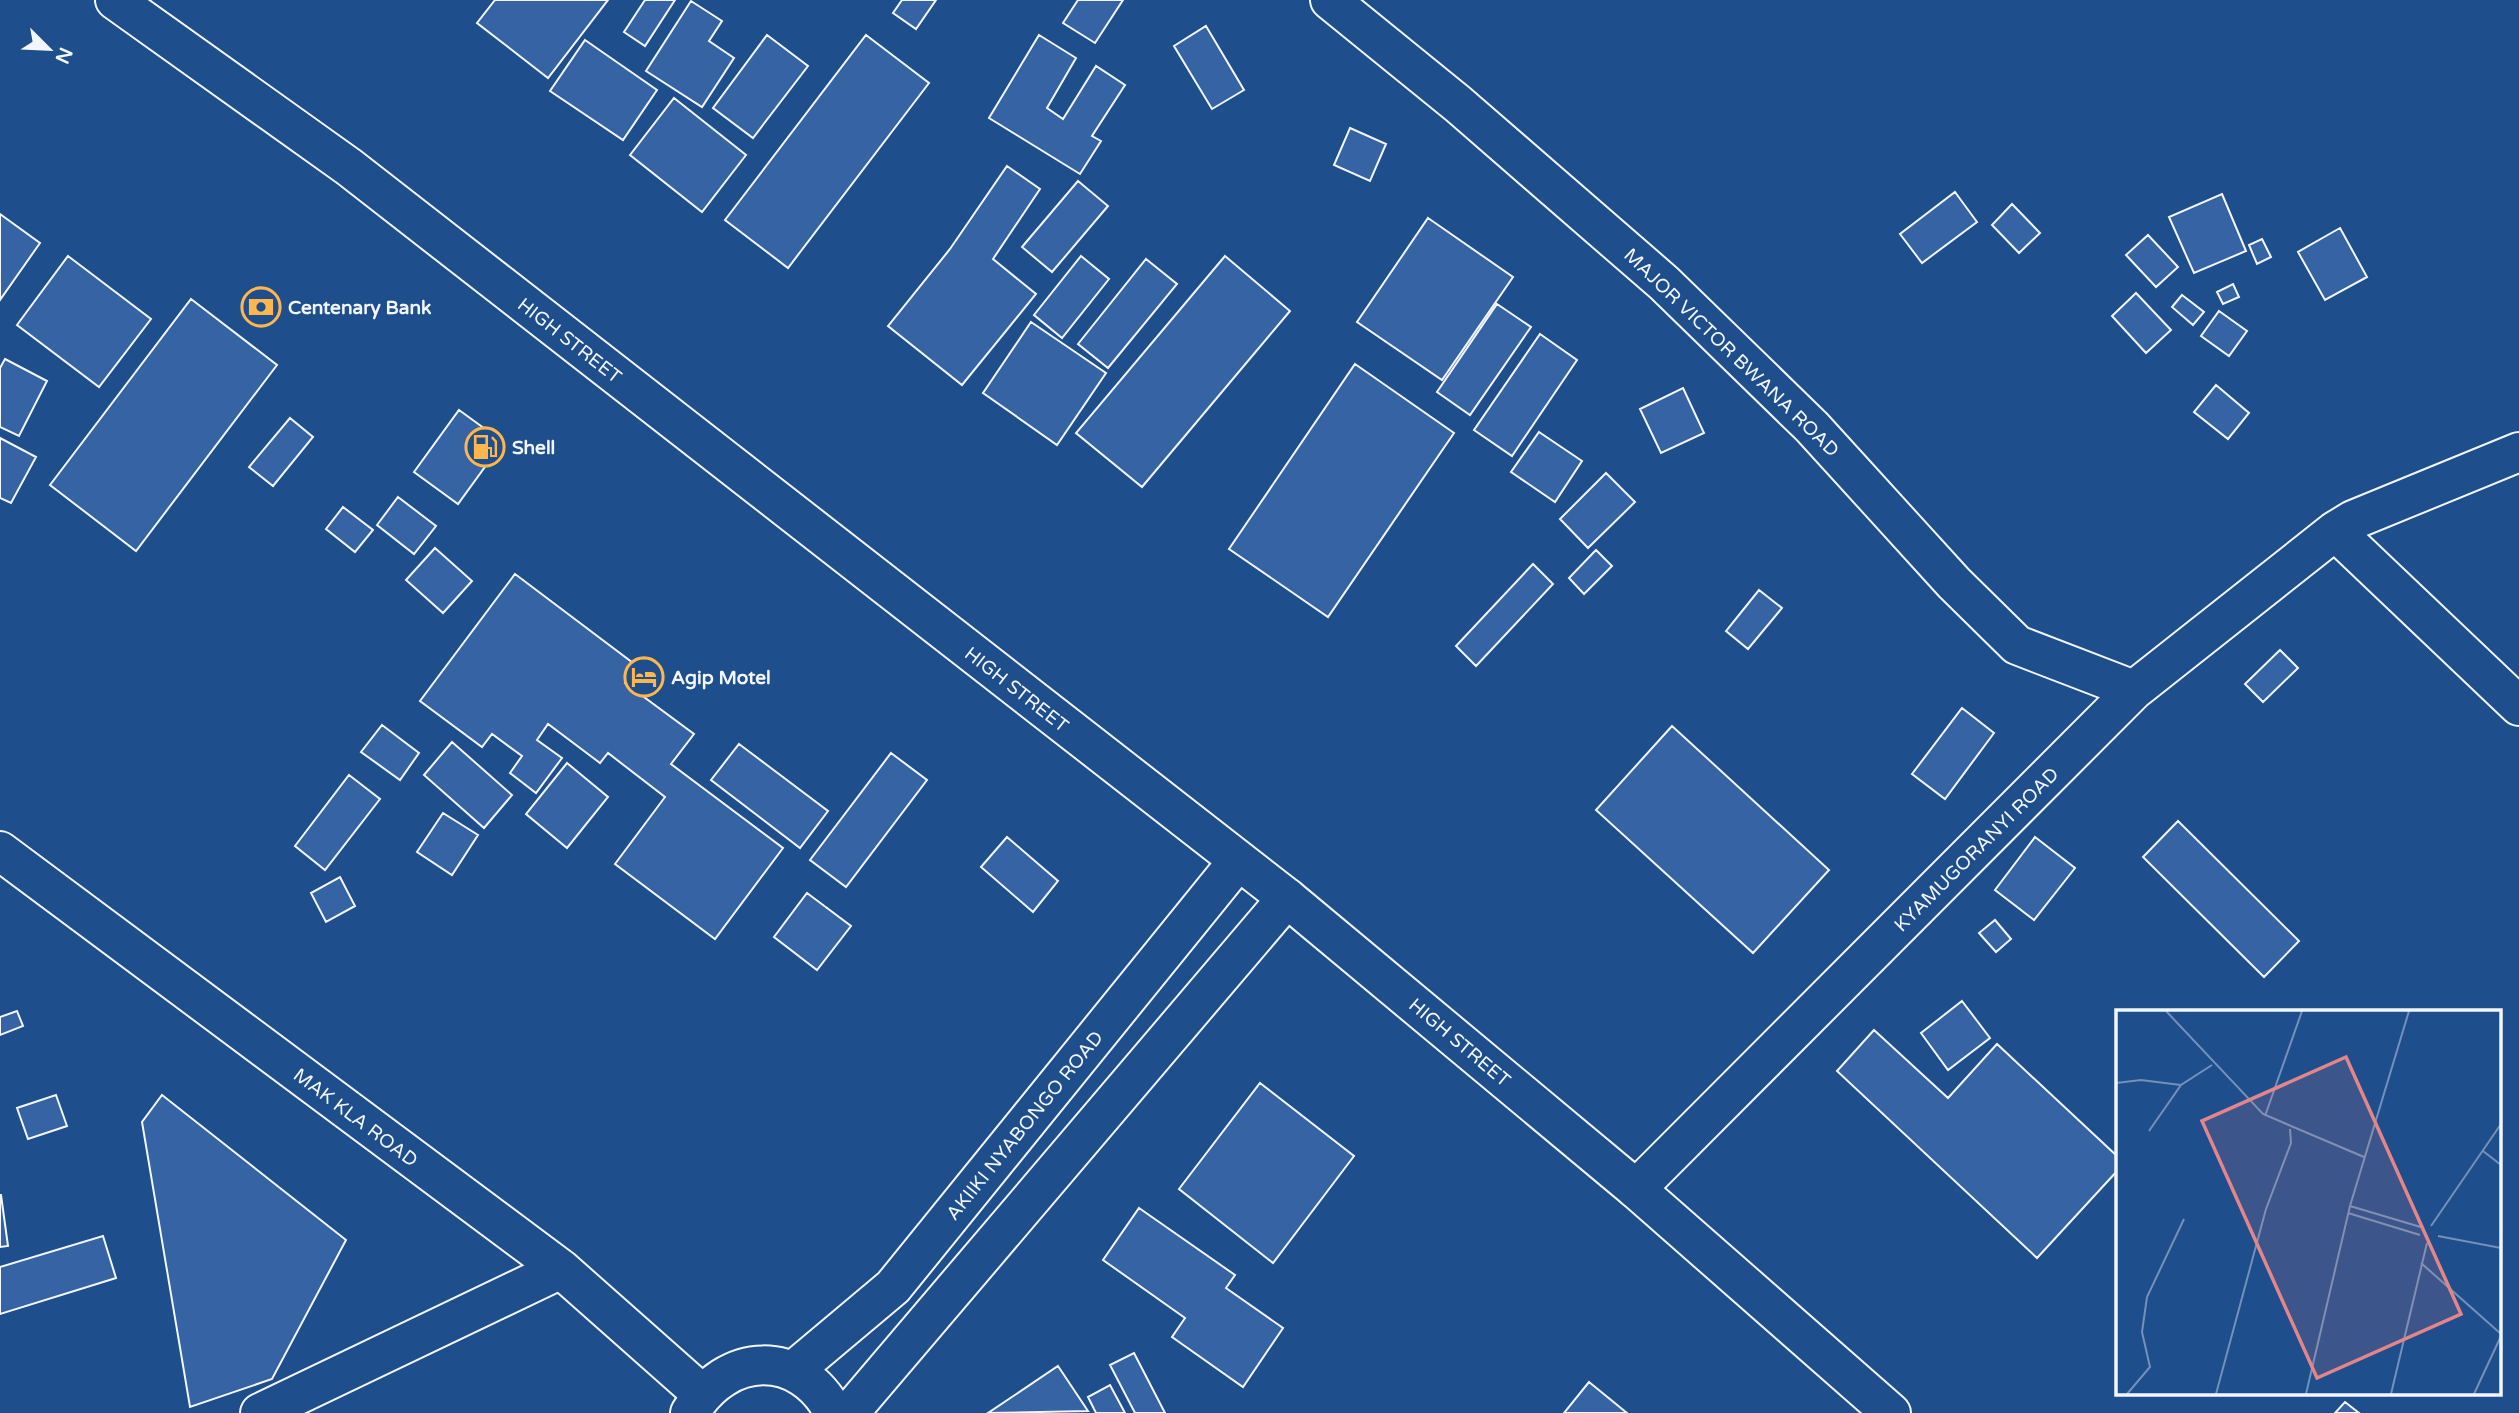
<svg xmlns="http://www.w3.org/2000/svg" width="2519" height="1413" font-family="'Varela Round',sans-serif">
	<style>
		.building { fill: #3563a3; stroke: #f2f6ff; stroke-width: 2 }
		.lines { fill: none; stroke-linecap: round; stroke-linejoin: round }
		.minor-casing { stroke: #f2f6ff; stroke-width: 42 }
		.major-casing { stroke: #f2f6ff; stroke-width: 42 }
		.minor { stroke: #1f4e8c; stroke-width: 38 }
		.major { stroke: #1f4e8c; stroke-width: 38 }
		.labels { text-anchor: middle; stroke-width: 5; stroke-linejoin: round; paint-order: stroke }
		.poi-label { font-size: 19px; font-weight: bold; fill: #f2f6ff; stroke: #1f4e8c; text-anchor: start }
		.street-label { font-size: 19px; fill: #f2f6ff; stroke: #1f4e8c }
		.inset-road { fill: none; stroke: #7391ba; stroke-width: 2 }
		.view { fill: #e38589; fill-opacity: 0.15; stroke: #e38589; stroke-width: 3.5 }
		.inset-edge { fill: none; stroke: #f2f6ff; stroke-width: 3.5 }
	</style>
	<rect width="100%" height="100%" fill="#1f4e8c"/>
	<path class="building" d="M495 0H608L548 78 477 23Z
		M645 0H675L645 46 624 32Z
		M902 0H936L916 29 893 13Z
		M1078 0H1123L1095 43 1063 23Z
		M691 1 722 21 709 41 734 58 702 107 646 71Z
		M1206 26 1244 90 1212 109 1174 46Z
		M767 35 808 66 753 138 713 108Z
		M866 35 929 83 788 268 725 220Z
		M1039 35 1076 58 1047 108 1063 119 1096 66 1125 85 1092 136 1101 141 1080 174 989 118Z
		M585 40 657 90 623 140 550 91Z
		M674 98 746 155 702 212 630 155Z
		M1350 128 1386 144 1370 181 1334 165Z
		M1007 166 1040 189 993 259 1036 294 962 385 888 326 950 249Z
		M1078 181 1108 206 1052 272 1022 247Z
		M1955 192 1977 222 1922 263 1900 234Z
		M2222 194 2246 251 2194 273 2169 217Z
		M2012 204 2040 233 2019 253 1992 225Z
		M0 214 40 243 0 300Z
		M1428 218 1513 277 1442 380 1357 322Z
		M2340 228 2367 277 2325 300 2298 252Z
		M2148 235 2178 267 2156 287 2126 255Z
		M2262 239 2271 257 2257 264 2249 245Z
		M68 256 151 319 99 387 17 325Z
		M1081 256 1109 279 1062 338 1034 315Z
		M1225 256 1290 311 1142 487 1076 433Z
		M1146 259 1177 284 1108 368 1078 344Z
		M2233 284 2239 297 2223 304 2217 292Z
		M2136 293 2171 330 2146 353 2112 316Z
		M2182 295 2204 312 2193 325 2172 307Z
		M191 299 277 365 136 551 50 485Z
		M1497 304 1531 327 1470 415 1437 392Z
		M2219 311 2247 331 2229 356 2201 336Z
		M1031 322 1106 373 1057 445 983 393Z
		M1540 334 1577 360 1512 456 1474 430Z
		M5 359 47 381 19 436 0 427V368Z
		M1355 364 1454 433 1328 617 1229 549Z
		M2216 385 2249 413 2228 439 2194 412Z
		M1683 388 1704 433 1661 453 1640 409Z
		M459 410 503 442 458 504 414 472Z
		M290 418 313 437 273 486 249 467Z
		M1539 432 1582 461 1555 502 1511 472Z
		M0 438 36 457 11 503 0 498Z
		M1606 473 1635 502 1588 548 1560 519Z
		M398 497 436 526 414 554 377 525Z
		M343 507 373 530 355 552 326 529Z
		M435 548 472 581 443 613 406 580Z
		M1596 550 1612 566 1584 594 1569 578Z
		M1533 564 1553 584 1476 666 1456 646Z
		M515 574 637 666 625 683 694 734 671 764 783 848 715 939 615 864 665 797 608 753 600 763 548 724 537 740 562 758 536 793 510 773 522 756 492 734 482 747 420 701Z
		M1759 590 1782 608 1748 649 1726 631Z
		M2280 650 2298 668 2263 702 2245 684Z
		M1962 708 1994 733 1945 799 1912 774Z
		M382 725 419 753 400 780 361 752Z
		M1672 726 1829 870 1753 953 1596 810Z
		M452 742 512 795 484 828 424 775Z
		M739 744 828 811 800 848 711 780Z
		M891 753 927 780 846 887 810 860Z
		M567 763 608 797 567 848 526 814Z
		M349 775 380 799 325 870 295 846Z
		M443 813 478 835 452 875 417 852Z
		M2178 821 2299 941 2264 977 2143 857Z
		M1007 837 1058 881 1033 912 981 867Z
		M2035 837 2075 868 2034 920 1995 890Z
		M340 877 355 906 326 922 311 893Z
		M807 893 851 926 817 970 774 937Z
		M1995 920 2011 939 1996 952 1979 933Z
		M1962 1001 1990 1038 1948 1070 1921 1033Z
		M17 1011 23 1026 0 1035V1017Z
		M1874 1030 1948 1098 1997 1044 2118 1157V1170L2037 1258 1837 1071Z
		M1260 1083 1354 1156 1273 1263 1179 1189Z
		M56 1095 67 1126 28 1139 17 1108Z
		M162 1095 346 1240 272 1379 190 1407 142 1122Z
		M1 1195 8 1246 0 1247V1195Z
		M1139 1208 1235 1275 1226 1288 1283 1328 1243 1387 1172 1337 1185 1318 1103 1260Z
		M103 1236 116 1278 0 1314V1267Z
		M1134 1353 1165 1413H1135L1110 1365Z
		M1058 1366 1088 1411 988 1413Z
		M1589 1382 1627 1413H1564Z
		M1110 1385 1125 1413H1096L1088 1397Z
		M2345 1402 2359 1413H2335Z"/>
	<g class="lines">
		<g class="minor-casing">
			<path id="minor" d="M1330 0 1458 104 1664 283 1812 427 1954 583 2017 645 2134 690
				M2335 531 2519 706
				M0 851 561 1269 702 1394
				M1636 1189 2134 690 2335 531 2353 520 2519 452
				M793 1371 893 1287 1238 861
				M260 1413 561 1269
				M690 1413C726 1351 800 1348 834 1413
				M849 1413 1287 898"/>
		</g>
		<g class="major-casing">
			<path id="major" d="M115 0 349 167 1287 898 1636 1189 1891 1413"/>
		</g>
		<use href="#minor" class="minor"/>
		<use href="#major" class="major"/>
	</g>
	<defs>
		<g id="bank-ring" transform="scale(2.0125)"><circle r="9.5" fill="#1f4e8c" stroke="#ffb74d" stroke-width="1.5"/><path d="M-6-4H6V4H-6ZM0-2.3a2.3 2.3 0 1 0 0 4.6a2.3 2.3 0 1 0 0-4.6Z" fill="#ffb74d"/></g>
		<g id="fuel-ring" transform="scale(2.0125)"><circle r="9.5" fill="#1f4e8c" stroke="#ffb74d" stroke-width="1.5"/><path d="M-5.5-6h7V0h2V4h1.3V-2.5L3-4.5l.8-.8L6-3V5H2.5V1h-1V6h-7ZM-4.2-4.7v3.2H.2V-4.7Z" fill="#ffb74d"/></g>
		<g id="hotel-ring" transform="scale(2.0125)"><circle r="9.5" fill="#1f4e8c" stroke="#ffb74d" stroke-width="1.5"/><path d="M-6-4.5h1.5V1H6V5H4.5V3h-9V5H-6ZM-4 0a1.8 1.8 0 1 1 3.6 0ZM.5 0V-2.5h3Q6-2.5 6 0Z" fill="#ffb74d"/></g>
	</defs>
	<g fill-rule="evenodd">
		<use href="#bank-ring" x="261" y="307"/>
		<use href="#fuel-ring" x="485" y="447"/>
		<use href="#hotel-ring" x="644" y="677"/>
	</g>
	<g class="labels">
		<g class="poi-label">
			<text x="288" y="314">Centenary Bank</text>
			<text x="512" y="454">Shell</text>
			<text x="671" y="684">Agip Motel</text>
		</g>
		<g class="street-label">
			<text transform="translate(570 340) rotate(38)" y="7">HIGH STREET</text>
			<text transform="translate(1732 352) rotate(44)" y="7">MAJOR VICTOR BWANA ROAD</text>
			<text transform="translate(1017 689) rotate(38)" y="7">HIGH STREET</text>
			<text transform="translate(1976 849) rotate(-45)" y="7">KYAMUGORANYI ROAD</text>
			<text transform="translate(1460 1042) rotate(40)" y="7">HIGH STREET</text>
			<text transform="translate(356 1117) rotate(37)" y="7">MAK KLA ROAD</text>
			<text transform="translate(1024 1125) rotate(-51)" y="7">AKIIKI NYABONGO ROAD</text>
		</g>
	</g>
	<g transform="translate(2116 1010)">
		<rect width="385" height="385" fill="#1f4e8c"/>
		<path class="inset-road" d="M50 1 147 104 248 147M0 73 25 70 65 75M149 106 186 1M33 121 65 75 96 55M367 141 385 155M234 196 308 218M232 203 304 225M315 216 385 114M322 226 385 238M305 253 385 324M11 384 34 357 26 322 31 287 68 209M100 384 150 199 175 133 174 119M190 384 234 196 293 1M275 384 311 233M358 384 385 326"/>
		<path class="view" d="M230 47 345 304 201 368 86 111Z"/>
		<rect width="385" height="385" class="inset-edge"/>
	</g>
	<g transform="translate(49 49) rotate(114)" stroke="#1f4e8c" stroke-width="5" paint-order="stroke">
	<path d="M0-5L12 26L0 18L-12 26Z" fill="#f2f6ff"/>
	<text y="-10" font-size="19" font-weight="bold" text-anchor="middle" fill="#f2f6ff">N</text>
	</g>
</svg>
